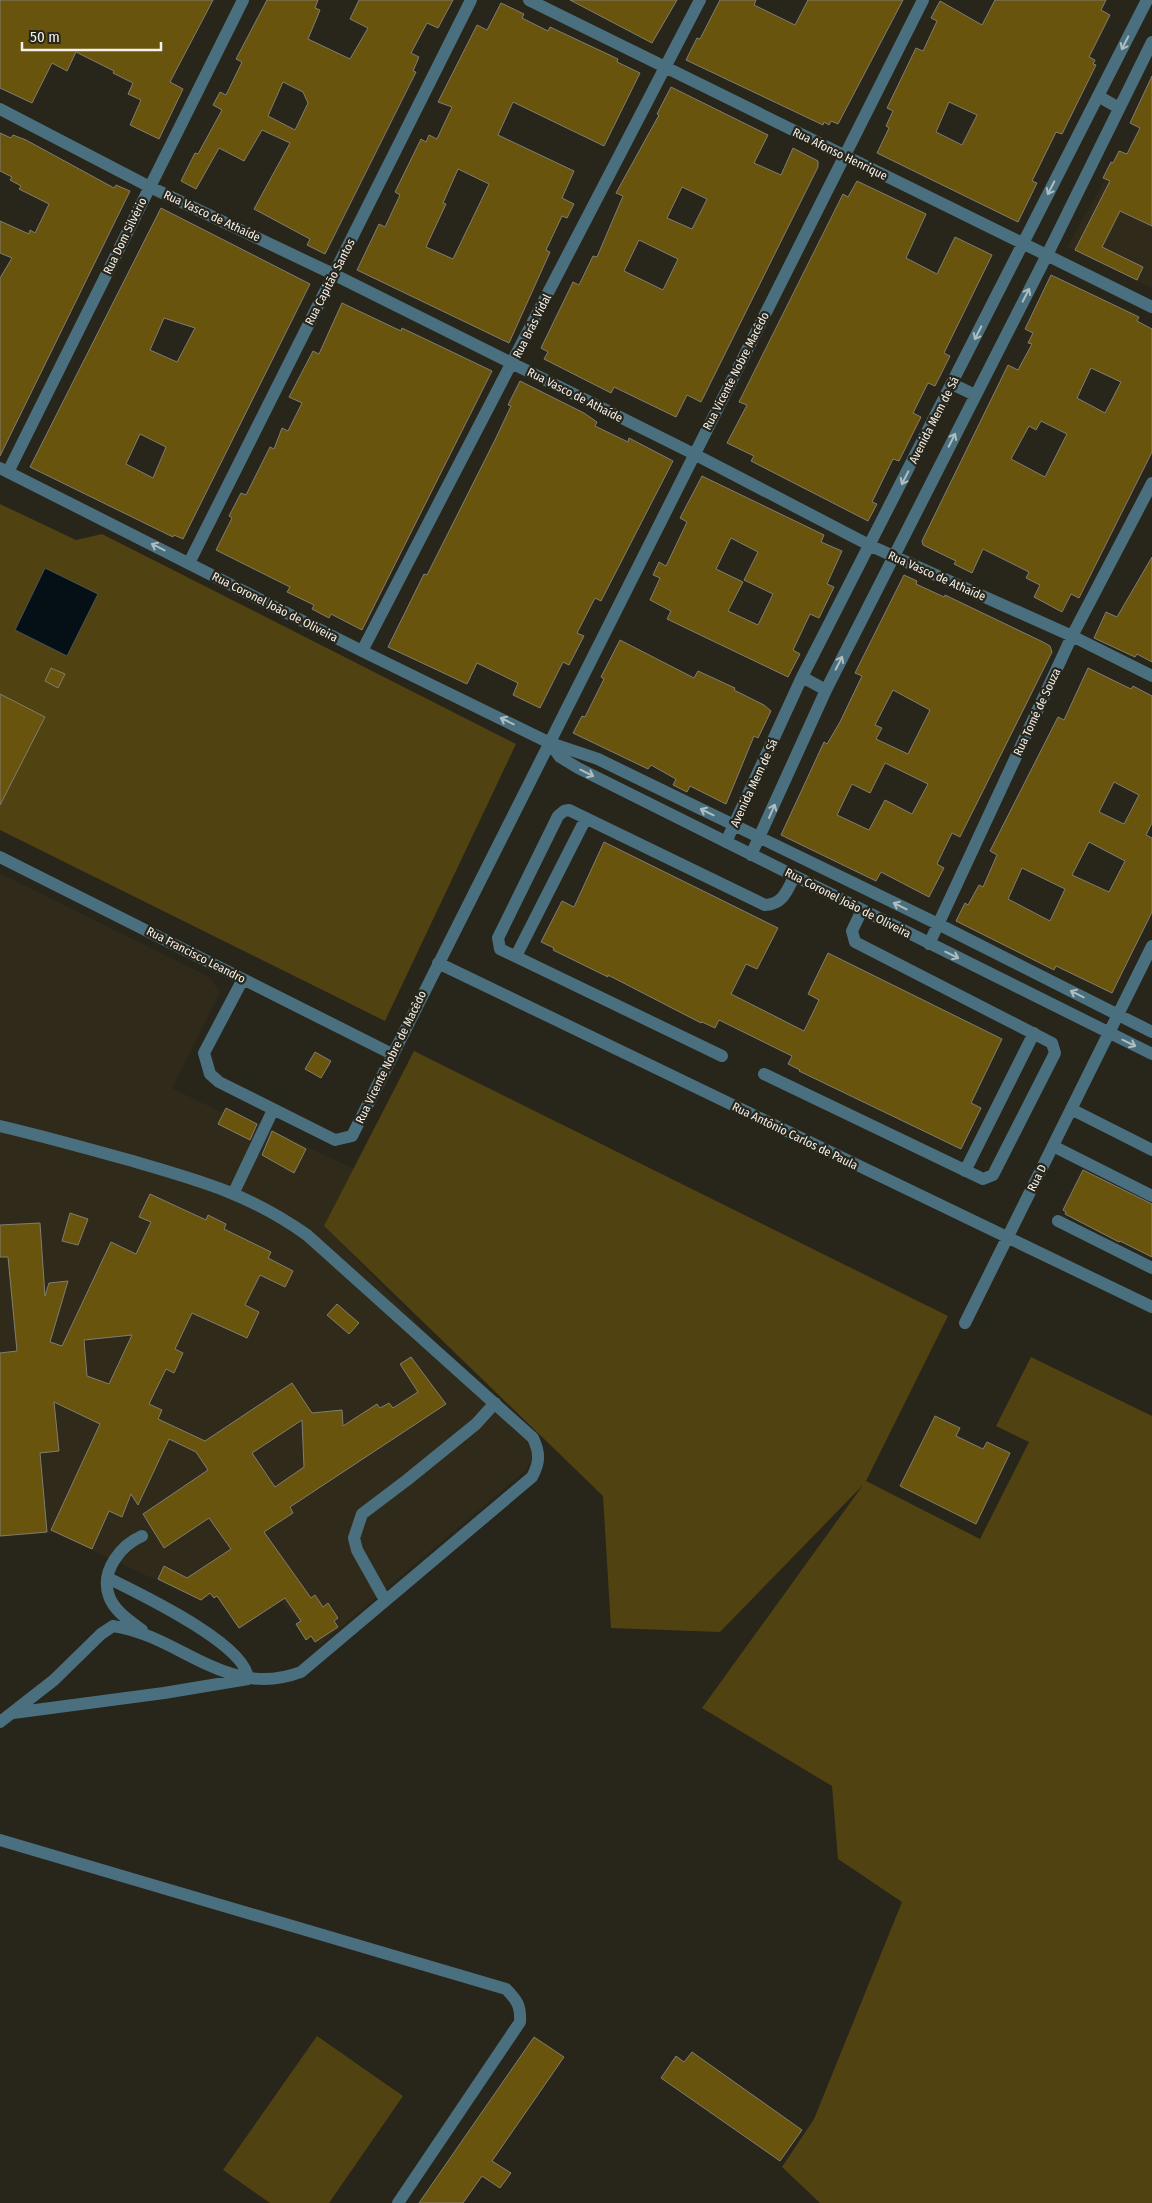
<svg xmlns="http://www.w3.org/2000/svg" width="1152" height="2203" font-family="'Fira Sans Condensed',sans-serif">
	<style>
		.built { fill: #302a1a }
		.green { fill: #514212 }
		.water { fill: #041015; stroke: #4c5355 }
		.building { fill: #68540d; stroke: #817d71; fill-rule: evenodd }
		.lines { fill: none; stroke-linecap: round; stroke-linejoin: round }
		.minor { stroke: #4a707f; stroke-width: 12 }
		.oneway { stroke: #afbdbf }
		.labels { text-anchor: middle; stroke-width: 4.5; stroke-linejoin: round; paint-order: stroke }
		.street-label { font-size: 12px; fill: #f3f0ea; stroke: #28251b }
	</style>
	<rect width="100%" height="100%" fill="#28251b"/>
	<path class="built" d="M1105 180 1152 203V288L1067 247Z
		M0 873 209 977 220 992 172 1088 223 1113 226 1108 354 1169 325 1226 534 1446 532 1460 525 1471 319 1646 280 1600 241 1629 216 1592 201 1601 55 1533 0 1537Z"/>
	<path class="green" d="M0 504 76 540 102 534 516 744 385 1021 0 830Z
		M414 1051 948 1316 866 1481 980 1539 1029 1442 996 1426 1031 1357 1152 1416V2203H820L782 2167 814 2119 902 1902 838 1859 832 1786 702 1708 863 1485 720 1632 611 1628 603 1496 324 1226Z
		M317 2036 403 2096 329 2203H270L223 2170Z"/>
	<path class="water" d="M45 568 98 594 67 656 15 630Z"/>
	<path class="building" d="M0 0H213L170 82 183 89 159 139 130 125 141 100 128 94 133 83 113 73 114 71 76 52 67 71 52 63 32 103 0 88Z
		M267 0H318L315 8 320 10 308 39 350 59 368 28 350 19 359 0H453L438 28 427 23 411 53 419 57 413 71 416 72 325 254 307 245 310 239 254 209 290 143 262 130 244 161 219 148 196 189 181 181 195 153 198 154 222 110 213 105 220 92 226 95 242 62 236 59ZM283 82 303 92 308 103 295 130 268 116Z
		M570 0H677L652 43Z
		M720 0H756L754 5 795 25 808 0H903L838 124 831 121 829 125 824 122 823 125 686 60 697 38 700 39Z
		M995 0H1106L1101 10 1110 15 1089 57 1095 60 1093 64 1096 65 1062 134 1056 132 1032 181 1037 183 1018 222 877 153 889 128 886 126 893 111 887 108 916 48 923 51 937 21 931 18 940 1 982 25ZM949 102 977 115 962 145 936 132Z
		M501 3 524 14 522 18 548 31 550 27 618 59 617 62 640 73 604 146 513 102 498 135 574 171 562 198 574 204 567 218 562 216 546 250 550 252 509 343 357 270 379 224 385 227 400 195 395 192 421 139 426 142 429 135 437 139 452 107 438 102 477 25 487 30ZM458 169 489 184 453 259 426 247 446 204 443 203Z
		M1152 76V226L1120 211 1102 247 1143 267 1137 280 1075 250 1110 181 1103 178 1111 162 1113 163 1119 151 1127 154 1140 128 1130 123Z
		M671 87 768 135 754 163 781 175 793 148 818 161V167L701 402 687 395 676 417 614 387 611 393 544 359 548 352 541 348 573 282 579 285 593 256 597 257 623 196 616 193 659 115 657 114ZM682 187 707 199 692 229 667 218ZM639 240 678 259 663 290 624 271Z
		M0 133 11 138 13 135 26 140 114 188 116 185 130 191 0 456V278L12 258 0 253V221L29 234 30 230 35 233 49 204 19 189 21 186 10 180 12 177 0 171Z
		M857 181 926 214 906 258 937 274 955 237 992 255 944 353 950 356 935 386 928 383 913 413 921 417 899 461 893 459 872 502 877 504 868 521 751 461 754 456 727 443 747 405 739 402 843 194 848 197Z
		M161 208 310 284 183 539 174 535 173 537 30 467ZM164 318 195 328 177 362 150 350ZM140 434 166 447 153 478 126 464Z
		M1051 275 1139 317 1137 321 1152 329V452L1079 598 1071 594 1062 612 1034 597 1040 585 1026 578 1029 572 983 549 972 573 954 564 956 561 923 545 922 541 1008 365 1018 370 1032 344 1028 343 1033 333 1025 329ZM1091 368 1121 382 1105 413 1077 398ZM1041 421 1067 434 1045 477 1011 459 1029 426 1036 430Z
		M342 303 401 331 402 328 492 371 362 630 331 614 329 618 312 609 314 605 287 592 290 587 216 550 232 518 229 516 241 493 246 495 270 447 274 449 282 428 288 431 302 403 289 397 313 351 319 354Z
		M520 381 584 413 597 422 595 426 628 442 629 438 673 461 601 601 595 598 577 633 584 636 569 665 563 662 540 708 513 695 518 683 477 663 467 684 388 647 424 574 427 575 495 440 511 406 508 405Z
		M702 476 824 535 821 542 842 551 827 584 834 587 819 618 810 614 793 650 800 654 788 677 667 619 671 611 650 600 660 578 653 575 659 562 666 566 687 522 680 518ZM731 538 758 552 744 580 773 594 758 625 728 611 743 582 716 569Z
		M1152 557V662L1137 654 1135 657 1094 638 1106 612 1117 617Z
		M904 575 917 581 916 584 944 597 945 595 1043 642 1050 646 1052 652 960 837 952 833 937 864 944 868 929 897 881 872 876 881 781 835 824 742 827 744 840 722 862 676 855 673ZM893 690 930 710 908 754 876 739 882 728 875 725ZM885 763 928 784 912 814 885 800 869 830 837 815 852 784 870 793Z
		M620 640 694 678 698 671 735 688 734 690 764 705 771 711 758 738 754 736 726 804 690 786 687 792 673 785 676 779 651 765 648 769 573 733 582 716 585 717 604 679 601 677Z
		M51 668 65 674 58 688 45 681Z
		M1088 668 1131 689 1133 686 1152 696V823L1146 835 1152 838V912L1112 993 1056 966 1054 970 956 921 965 903 968 905 979 885 983 887 997 855 990 851 1058 717 1064 720ZM1114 782 1139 795 1124 824 1099 812ZM1089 842 1125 861 1109 892 1072 875ZM1022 868 1065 889 1050 921 1008 899Z
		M0 694 45 717 0 805Z
		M604 842 778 928 757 969 746 964 731 994 804 1031 819 1000 808 994 828 953 1002 1039 971 1103 981 1108 961 1149 799 1071 800 1070 788 1064 792 1056 719 1020 715 1028 702 1022 701 1023 608 975V977L553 950 554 948 541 942 562 901 574 907Z
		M315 1052 331 1061 321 1078 305 1069Z
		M226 1108 257 1124 250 1140 218 1124Z
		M272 1131 306 1149 294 1173 262 1155Z
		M1083 1170 1152 1204V1257L1120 1241 1119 1242 1065 1214 1066 1212 1063 1210Z
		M150 1194 206 1220 208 1215 226 1224 224 1229 271 1252 268 1258 293 1271 285 1287 260 1275 245 1305 259 1312 247 1338 192 1313 175 1349 183 1353 174 1373 166 1369 149 1404 162 1410 158 1419 205 1441 292 1383 312 1413 342 1410 343 1426 377 1404 380 1408 389 1403 393 1408 418 1392 400 1364 411 1357 446 1404 290 1507 293 1513 264 1532 311 1598 315 1595 323 1607 328 1603 338 1618 334 1621 338 1627 315 1642 311 1636 306 1640 296 1624 301 1621 285 1598 239 1628 217 1596 214 1598 210 1593 201 1600 158 1579 164 1566 187 1578 231 1549 209 1518 164 1548 143 1514 208 1470 196 1452 169 1439 138 1505 131 1494 122 1517 109 1511 92 1549 51 1530 100 1424 54 1402 59 1451 40 1453 47 1532 0 1536V1353L17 1351 8 1257H0V1225L40 1223 45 1296 49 1283 68 1281 50 1342 62 1346 111 1242 136 1254 151 1222 139 1217ZM132 1335 109 1384 87 1376 84 1340ZM302 1420 304 1467 275 1487 252 1453Z
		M70 1213 88 1219 78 1245 62 1241Z
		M337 1304 359 1323 349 1334 327 1315Z
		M935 1416 960 1428 956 1436 983 1449 987 1442 1010 1453 976 1524 900 1486Z
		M534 2037 564 2057 492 2161 511 2173 500 2188 482 2176 463 2203H419Z
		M692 2052 802 2130 780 2161 661 2078 676 2056 684 2062Z"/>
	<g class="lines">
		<path class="minor" d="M529 0 1152 307
			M1098 96 1119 108
			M0 109 150 187 333 274 694 454 871 546 1072 636 1152 676
			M952 384 975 395
			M0 468 362 651 550 743 598 759 938 924 1152 1032
			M8 472 243 0
			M189 563 471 0
			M362 651 700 0
			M802 677 826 690
			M550 743 560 757 578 768 1152 1054
			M726 842 802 677 1147 0
			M751 855 826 690 1047 255 1152 42
			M0 857 392 1054
			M929 944 1072 636 1152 483
			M516 956 586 818
			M438 963 1152 1307
			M243 979 204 1053 210 1074 219 1082 335 1140 352 1136 923 0
			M722 1056 500 949 498 938 558 816 564 811 569 810 765 905C783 904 787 891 794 877
			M764 1074 983 1179 993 1175 1055 1053 1052 1043 855 942 852 931 862 910
			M1071 1109 1152 1150
			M0 1126C43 1136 86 1148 129 1160 198 1180 248 1193 307 1235L533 1438C540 1453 540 1462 532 1477L301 1672C227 1700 181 1636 113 1626L101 1634 54 1680 0 1722
			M1053 1146 1152 1196
			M965 1171 1034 1033
			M234 1192 273 1110
			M1058 1221 1152 1268
			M965 1323 1152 946
			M385 1600 357 1550 354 1538 362 1514 407 1480 476 1424 495 1403
			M142 1630C130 1621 114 1611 109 1596 100 1571 121 1545 142 1536
			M13 1713 164 1693 248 1679C247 1644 138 1593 108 1578
			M0 1840 506 1989C517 2000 521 2006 520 2022L398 2203"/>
	</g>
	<defs><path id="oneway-shaft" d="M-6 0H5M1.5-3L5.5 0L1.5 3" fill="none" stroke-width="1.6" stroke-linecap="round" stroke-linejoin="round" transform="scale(1.25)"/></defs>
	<g class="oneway">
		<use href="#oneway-shaft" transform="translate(1125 43) rotate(117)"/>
		<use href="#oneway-shaft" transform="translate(1051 188) rotate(117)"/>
		<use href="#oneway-shaft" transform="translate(1026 295) rotate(-63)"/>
		<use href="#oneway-shaft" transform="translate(978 333) rotate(117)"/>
		<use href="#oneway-shaft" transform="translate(952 440) rotate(-63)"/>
		<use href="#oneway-shaft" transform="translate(905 478) rotate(117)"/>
		<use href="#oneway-shaft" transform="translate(158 547) rotate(-153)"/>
		<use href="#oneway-shaft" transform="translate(839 663) rotate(-63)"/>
		<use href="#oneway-shaft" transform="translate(507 721) rotate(-154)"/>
		<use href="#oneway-shaft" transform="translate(587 773) rotate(26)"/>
		<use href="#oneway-shaft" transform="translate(772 811) rotate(-66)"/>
		<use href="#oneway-shaft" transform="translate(707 812) rotate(-154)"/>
		<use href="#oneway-shaft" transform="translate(900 906) rotate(-154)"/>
		<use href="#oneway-shaft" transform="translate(952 955) rotate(26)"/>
		<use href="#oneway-shaft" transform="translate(1077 994) rotate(-153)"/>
		<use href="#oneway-shaft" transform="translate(1129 1043) rotate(26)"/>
	</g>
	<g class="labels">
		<g class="street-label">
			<text transform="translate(840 154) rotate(26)" y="4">Rua Afonso Henrique</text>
			<text transform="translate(212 216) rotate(25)" y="4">Rua Vasco de Athaíde</text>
			<text transform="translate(125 236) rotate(-64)" y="4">Rua Dom Silvério</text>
			<text transform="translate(330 282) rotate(-63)" y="4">Rua Capitão Santos</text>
			<text transform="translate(532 326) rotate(-63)" y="4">Rua Brás Vidal</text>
			<text transform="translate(736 371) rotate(-63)" y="4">Rua Vicente Nobre Macêdo</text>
			<text transform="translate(575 395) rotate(27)" y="4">Rua Vasco de Athaíde</text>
			<text transform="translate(934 420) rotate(-63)" y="4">Avenida Mem de Sá</text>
			<text transform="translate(937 576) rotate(24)" y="4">Rua Vasco de Athaíde</text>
			<text transform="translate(275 607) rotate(27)" y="4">Rua Coronel João de Oliveira</text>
			<text transform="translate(1037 712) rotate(-65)" y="4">Rua Tomé de Souza</text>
			<text transform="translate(754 783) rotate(-65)" y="4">Avenida Mem de Sá</text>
			<text transform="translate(848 903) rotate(27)" y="4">Rua Coronel João de Oliveira</text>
			<text transform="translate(196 955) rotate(27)" y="4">Rua Francisco Leandro</text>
			<text transform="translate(391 1057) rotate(-64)" y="4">Rua Vicente Nobre de Macêdo</text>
			<text transform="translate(795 1136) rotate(26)" y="4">Rua Antônio Carlos de Paula</text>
			<text transform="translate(1037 1178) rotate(-64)" y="4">Rua D</text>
		</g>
	</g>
	<path d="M22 42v8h139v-8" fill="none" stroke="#f3f0ea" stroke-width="2.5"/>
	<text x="30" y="42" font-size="15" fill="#f3f0ea" stroke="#28251b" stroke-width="4" paint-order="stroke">50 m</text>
</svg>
